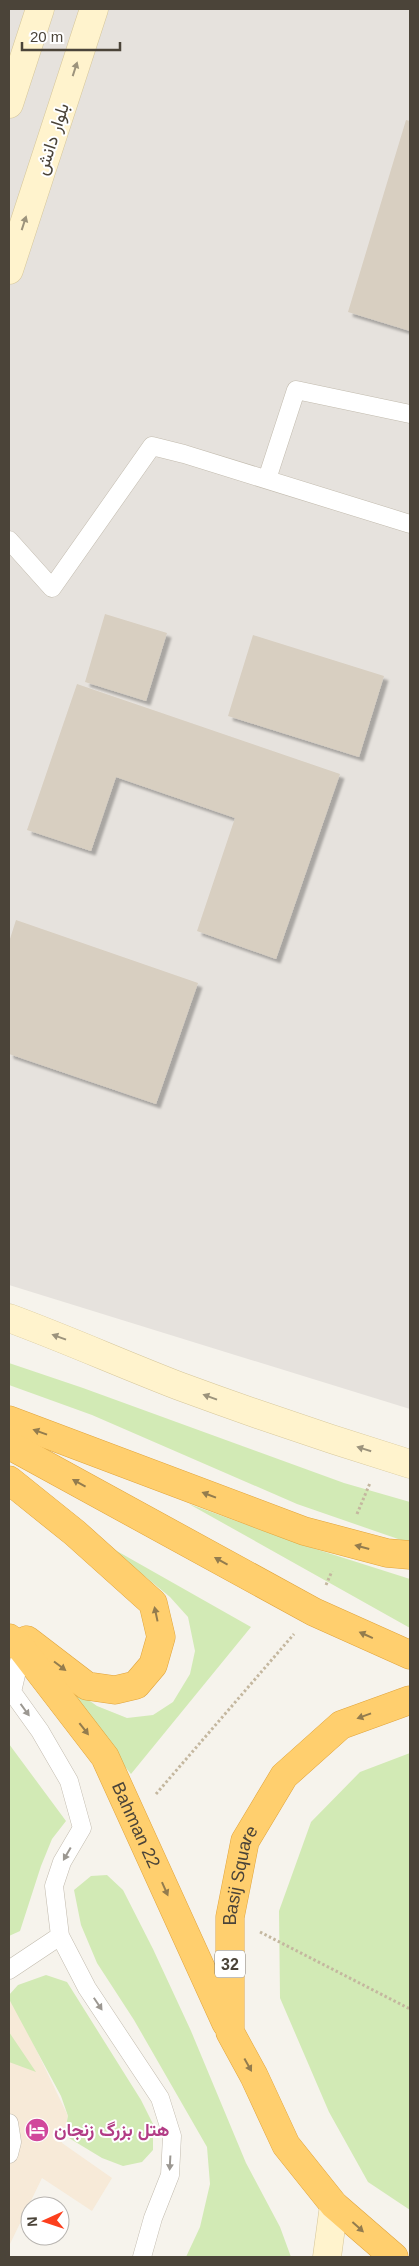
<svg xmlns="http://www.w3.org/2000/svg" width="419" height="2266" font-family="Arial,Vazirmatn,sans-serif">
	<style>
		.commercial { fill: #f7ead8 }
		.industrial { fill: #e6e2dd }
		.green { fill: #d2eab5 }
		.building { fill: #d8cfc1; filter: url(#shadow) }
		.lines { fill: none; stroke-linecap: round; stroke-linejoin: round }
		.lane-casing { stroke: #c2bbae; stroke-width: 19 }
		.secondary-casing { stroke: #d6c79b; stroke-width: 29 }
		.highway-casing { stroke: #e0a43c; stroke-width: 29 }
		.path { stroke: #c4b79f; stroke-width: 3; stroke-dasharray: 2.5 2.5; stroke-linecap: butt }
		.lane { stroke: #fff; stroke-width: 18 }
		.secondary { stroke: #fff3cd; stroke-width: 28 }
		.highway { stroke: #ffcf6e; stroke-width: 28 }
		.oneway { fill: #9c937c }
		.oneway2 { fill: #937c4e }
		.oneway3 { fill: #9c9892 }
		.labels { text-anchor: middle; stroke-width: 4; stroke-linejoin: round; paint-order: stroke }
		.shield { fill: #fff; stroke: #817c74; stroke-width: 1 }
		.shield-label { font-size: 16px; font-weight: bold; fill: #4b4439 }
		.street-label { font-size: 18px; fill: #4b4439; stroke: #fff }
		.hotel-label { font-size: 18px; font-weight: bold; fill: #b23c85; stroke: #fff; text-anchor: start }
	</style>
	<defs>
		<filter id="shadow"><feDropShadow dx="4.5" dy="4.5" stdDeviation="1" flood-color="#0004"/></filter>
	</defs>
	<rect width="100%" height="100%" fill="#f6f3ec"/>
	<path class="commercial" d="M9 1993 68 2116 62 2143 112 2178 92 2211 42 2178 9 2246Z"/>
	<path class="industrial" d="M9 9H410V1409L9 1285Z"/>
	<path class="green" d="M9 1363 83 1388 344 1483 410 1502V1541L401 1540 297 1504 92 1415 9 1385Z
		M189 1504 303 1545 410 1579V1628Z
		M108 1546 251 1627 131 1774 42 1667 97 1706 127 1718 153 1715 173 1702 190 1674 195 1651 188 1617 170 1597Z
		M9 1744 66 1821 52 1839 41 1866 20 1931 9 1936Z
		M410 1753V2210L368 2182 329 2112 280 1998 279 1911 311 1822 360 1772Z
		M107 1875 123 1890 153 1949 191 2031 246 2163 280 2227 291 2257H186L200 2227 210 2184 207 2147 134 2020 97 1963 81 1925 74 1890 91 1876Z
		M46 1975 67 1982 141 2100 153 2124V2150L142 2162 123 2166 102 2158 64 2135 68 2116 61 2096 9 1999V1995L18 1985Z
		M9 2032 36 2072 9 2062Z"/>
	<path class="building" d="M406 120 410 121V331L348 312Z
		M105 614 167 633 146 701 85 682Z
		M253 635 384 676 359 757 228 716Z
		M77 684 340 774 276 959 197 931 235 818 116 777 91 851 27 830Z
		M16 920 198 983 156 1104 9 1054V942Z"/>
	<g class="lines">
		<g class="lane-casing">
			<path id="lane" d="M267 479 296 390 410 414
				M9 540 52 588 152 446 184 454 410 524
				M22 1649 12 1692 40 1731 69 1781 82 1828 62 1862 54 1886 60 1936 87 1988 160 2098 172 2136 170 2175 153 2218 142 2257
				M9 1970 60 1936
				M9 2123 12 2142 9 2154"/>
		</g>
		<g class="secondary-casing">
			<path id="secondary" d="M9 104 40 9
				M9 270 94 9
				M9 1318C66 1339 122 1364 179 1386 255 1414 332 1440 410 1464
				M327 2257 334 2205"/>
		</g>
		<g class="highway-casing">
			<g id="highway">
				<path d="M9 1420 304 1531 387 1553 410 1555"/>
				<path d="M9 1445 314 1612 410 1655"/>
				<path d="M9 1480 75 1533 153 1603 161 1637 153 1665 136 1685 115 1690 87 1686 27 1640"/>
				<path id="s1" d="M9 1638 22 1649 105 1757 226 2023"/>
				<path id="s2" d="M394 2257 334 2205 286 2145 254 2076 230 2032V1917L245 1841 284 1776 341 1725 410 1700"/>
			</g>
		</g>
		<path class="path" d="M357 1514 370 1483
			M326 1585 332 1571
			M156 1794 294 1634
			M260 1932 410 2009"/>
		<use href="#lane" class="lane"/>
		<use href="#secondary" class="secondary"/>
		<use href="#highway" class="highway"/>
	</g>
	<defs><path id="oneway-solid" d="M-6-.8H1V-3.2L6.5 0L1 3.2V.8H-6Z" transform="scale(1.25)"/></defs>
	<g class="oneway">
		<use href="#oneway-solid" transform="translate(75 69) rotate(-72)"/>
		<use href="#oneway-solid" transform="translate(24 223) rotate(-72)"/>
		<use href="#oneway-solid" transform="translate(59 1337) rotate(-160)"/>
		<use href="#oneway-solid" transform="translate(210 1397) rotate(-160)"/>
		<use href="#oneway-solid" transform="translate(364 1449) rotate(-163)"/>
	</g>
	<g class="oneway2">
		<use href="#oneway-solid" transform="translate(40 1432) rotate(-160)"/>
		<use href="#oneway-solid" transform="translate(79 1483) rotate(-151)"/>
		<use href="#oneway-solid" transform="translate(209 1495) rotate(-159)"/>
		<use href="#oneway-solid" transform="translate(362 1547) rotate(-165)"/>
		<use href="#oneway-solid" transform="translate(221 1561) rotate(-151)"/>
		<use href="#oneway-solid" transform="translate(156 1614) rotate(-102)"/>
		<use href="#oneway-solid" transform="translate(366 1635) rotate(-156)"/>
		<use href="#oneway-solid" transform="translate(60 1666) rotate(37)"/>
		<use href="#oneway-solid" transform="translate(364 1716) rotate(160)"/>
		<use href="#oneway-solid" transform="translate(84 1729) rotate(52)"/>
		<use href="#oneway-solid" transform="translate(165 1889) rotate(66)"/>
		<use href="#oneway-solid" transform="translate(248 2065) rotate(61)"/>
		<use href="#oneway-solid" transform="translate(358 2227) rotate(42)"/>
	</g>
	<g class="oneway3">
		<use href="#oneway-solid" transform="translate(25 1710) rotate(54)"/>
		<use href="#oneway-solid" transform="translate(67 1854) rotate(120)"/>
		<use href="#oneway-solid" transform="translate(98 2004) rotate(56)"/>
		<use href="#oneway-solid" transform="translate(170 2163) rotate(93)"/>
	</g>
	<defs>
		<g id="hotel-disc" transform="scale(1.25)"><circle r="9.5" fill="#d1479c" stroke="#fff"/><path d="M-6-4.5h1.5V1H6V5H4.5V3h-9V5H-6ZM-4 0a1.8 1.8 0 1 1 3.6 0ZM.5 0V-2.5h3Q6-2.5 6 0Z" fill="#fff"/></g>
	</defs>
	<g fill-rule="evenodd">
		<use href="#hotel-disc" x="37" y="2130"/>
	</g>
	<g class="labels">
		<rect class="shield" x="215" y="1950.5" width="30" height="27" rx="4"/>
		<g class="shield-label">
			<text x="230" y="1970">32</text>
		</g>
		<g class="street-label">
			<text transform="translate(52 139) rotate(-72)" y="6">بلوار دانش</text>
			<text dy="6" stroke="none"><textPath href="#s1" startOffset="228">Bahman 22</textPath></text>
			<text dy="6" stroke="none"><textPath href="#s2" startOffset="440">Basij Square</textPath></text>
		</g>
		<g class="hotel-label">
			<text x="54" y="2136">هتل بزرگ زنجان</text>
		</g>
	</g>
	<rect width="419" height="2266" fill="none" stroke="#4b4439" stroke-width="20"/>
	<g transform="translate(45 2221) rotate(267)"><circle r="24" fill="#ffffff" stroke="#b7b4b0"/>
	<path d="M0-4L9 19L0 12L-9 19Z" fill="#fc3f1d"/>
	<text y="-8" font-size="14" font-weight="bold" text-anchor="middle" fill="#4b4439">N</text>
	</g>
	<path d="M22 42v8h98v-8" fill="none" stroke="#4b4439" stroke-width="2.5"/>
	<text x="30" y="42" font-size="15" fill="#4b4439" stroke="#ffffff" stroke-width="4" paint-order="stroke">20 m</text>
</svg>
